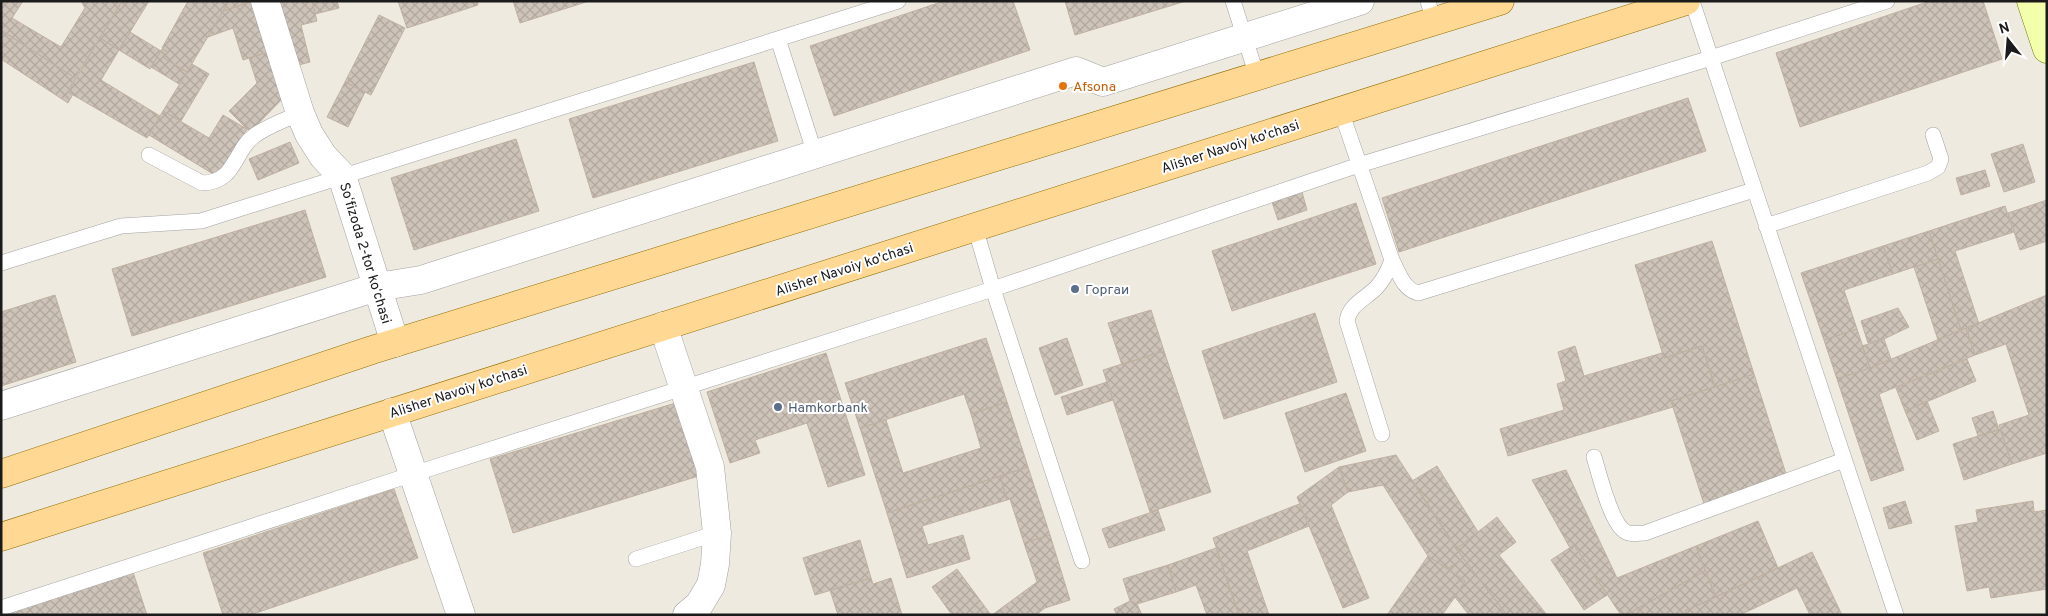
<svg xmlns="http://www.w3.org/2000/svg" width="2048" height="616" font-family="Overpass,sans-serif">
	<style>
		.building { fill: url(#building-cross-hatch); stroke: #c0b1a0 }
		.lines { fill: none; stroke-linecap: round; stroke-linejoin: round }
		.lane-casing { stroke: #a2a2a2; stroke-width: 16 }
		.street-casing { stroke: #a2a2a2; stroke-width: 29 }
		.secondary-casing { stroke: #5e7400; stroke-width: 29 }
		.primary-casing { stroke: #926d00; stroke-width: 29 }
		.lane { stroke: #fff; stroke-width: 15 }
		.street { stroke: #fff; stroke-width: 28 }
		.secondary { stroke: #f4ffac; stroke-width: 28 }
		.primary { stroke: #ffd993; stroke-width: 28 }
		.food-dot { fill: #e8710a; stroke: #fff; stroke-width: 2 }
		.service-dot { fill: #5c6f8a; stroke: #fff; stroke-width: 2 }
		.labels { text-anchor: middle; stroke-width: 4; stroke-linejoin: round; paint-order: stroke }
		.food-label { font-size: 14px; fill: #c56008; stroke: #fff; text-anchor: start }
		.street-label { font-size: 14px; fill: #1b1b1b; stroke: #fff }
		.service-label { font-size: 14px; fill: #4e5e75; stroke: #fff; text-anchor: start }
	</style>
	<defs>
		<pattern id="building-cross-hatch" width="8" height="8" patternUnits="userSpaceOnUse" patternTransform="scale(1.25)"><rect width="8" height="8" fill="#cec3b8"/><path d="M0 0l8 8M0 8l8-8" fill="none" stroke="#b0a79e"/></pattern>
	</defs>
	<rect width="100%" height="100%" fill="#eeeadf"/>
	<path class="building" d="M1 1H23L12 18 61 47 85 8 81 1H118L120 5 75 78 1 30Z
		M122 1H149L119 50 100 38Z
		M188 1H229L187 72 164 58 168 52 162 48Z
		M229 1H253L223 11Z
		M253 1 271 51 243 60 233 28 208 37 223 11Z
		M274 1H312L317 21 301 25 310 62 291 67Z
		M312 1H337L339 8 315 14Z
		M398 1H477L478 5 407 28Z
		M513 1H589L520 23Z
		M944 1H1013L1030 50 834 116 810 46Z
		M1065 1H1186L1075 35Z
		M1930 1H1983L2002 59 1800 127 1776 53Z
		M379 15 405 28 371 95 345 82Z
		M1 30 75 78 68 92 73 94 68 103 1 59Z
		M130 32 161 51 150 69 119 50Z
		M100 38 119 50 101 80 160 116 147 138 68 92Z
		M162 49 168 52 164 58 187 72 179 84 151 67Z
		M277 50 290 91 250 132 229 111 257 83 249 58Z
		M754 62 778 141 593 198 569 119Z
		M192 64 209 74 181 121 163 111Z
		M345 82 365 92 348 127 327 117Z
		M1688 98 1706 151 1399 252 1382 198Z
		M163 111 209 138 223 115 247 129 218 177 149 135Z
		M516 139 539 211 414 250 391 178Z
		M290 142 299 163 258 180 249 159Z
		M2023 144 2035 182 2004 192 1991 154Z
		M1985 170 1990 186 1961 195 1956 178Z
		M1302 192 1307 210 1278 220 1272 202Z
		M2047 200V241L2020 250 2008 213Z
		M1356 203 1376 264 1232 311 1212 251Z
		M2005 206 2014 232 1955 251 1979 324 1961 330 1929 231Z
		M305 210 326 277 132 336 112 269Z
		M1929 231 1938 259 1893 274 1883 246Z
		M1712 241 1754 374 1715 387 1702 346 1664 358 1635 265Z
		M1883 246 1893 274 1844 290 1857 329 1824 340 1801 273Z
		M1938 259 1961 330 1938 340 1914 267Z
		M55 295 76 362 1 386V312Z
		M2047 295V453L2012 464 1999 425 2029 415 2006 344 1975 355 1966 328Z
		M1898 308 1909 327 1884 339 1868 343 1861 321Z
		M1151 310 1164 351 1122 365 1108 323Z
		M1315 313 1337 382 1224 419 1202 351Z
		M1966 328 1975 355 1879 394 1904 470 1871 481 1837 379 1870 368Z
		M1857 329 1870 368 1837 379 1824 340Z
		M986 338 1007 402 971 414 964 394 860 428 845 383Z
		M1067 338 1083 385 1055 395 1039 348Z
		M1884 339 1891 359 1870 368 1862 346Z
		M1575 346 1584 376 1662 353 1664 358 1702 346 1715 387 1671 401 1673 407 1508 456 1500 429 1564 410 1557 384 1566 381 1558 352Z
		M1164 351 1211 492 1150 512 1103 370Z
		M826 353 865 475 828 487 807 423 755 440 760 453 730 463 707 392Z
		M1967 359 1976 381 1905 411 1896 388Z
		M1754 374 1787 477 1704 504 1671 401Z
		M1107 382 1113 400 1067 415 1061 397Z
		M1346 393 1366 451 1305 472 1285 413Z
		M1927 401 1939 431 1917 440 1905 411Z
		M679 402 702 475 513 533 490 459Z
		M1007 402 1028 467 887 513 860 428 886 420 903 473 981 448 971 414Z
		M1993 411 1999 430 1978 436 1972 418Z
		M2000 429 2012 464 1964 480 1953 444Z
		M1396 455 1463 558 1448 569 1428 556 1383 485 1348 492 1339 467Z
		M1437 466 1478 532 1456 549 1412 481Z
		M1028 467 1050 535 1024 543 1010 499 1007 500 1000 476Z
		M1339 467 1348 492 1331 505 1369 598 1343 608 1297 497Z
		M1566 470 1617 578 1696 546 1705 571 1626 615H1621L1574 545 1570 548 1532 480Z
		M1000 476 1007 500 922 526 928 545 963 535 970 559 907 578 887 513Z
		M394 489 418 558 250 615H223L203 553Z
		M1905 501 1912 523 1889 529 1883 508Z
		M2033 501 2034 512 2047 510V576L2045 577 2047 589 1991 598 1989 587 1967 591 1955 526 1978 522 1976 510Z
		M1299 504 1309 526 1247 551 1269 615H1239L1213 538Z
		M1158 510 1165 530 1109 548 1102 529Z
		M1497 517 1516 542 1499 555 1547 615H1507L1456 549Z
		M1758 521 1778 568 1716 597 1696 546Z
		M1050 535 1070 600 1045 608 1036 615H992L1037 582 1024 543Z
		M860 540 871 578 815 595 803 558Z
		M1574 545 1607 595 1584 610 1551 560Z
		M1216 548 1239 615H1207L1196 585 1176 592 1168 565Z
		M1812 552 1842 615H1810L1797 588 1740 615H1687L1685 611Z
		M1428 556 1465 581 1455 597 1442 615H1387Z
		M1463 558 1507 615H1469L1455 597 1465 581 1448 569Z
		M1168 565 1176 592 1137 604 1130 601 1123 579Z
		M131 566 147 615H2Z
		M957 569 991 615H952L932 587Z
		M1705 571 1716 597 1685 611 1687 615H1626Z
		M871 578 873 584 891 578 902 615H838L830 590Z
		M1130 601 1137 604 1142 615H1117L1114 609Z"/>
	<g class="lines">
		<g class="lane-casing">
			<path id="lane" d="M1233 1 1257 76
				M1428 1 1434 22
				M1692 1 1896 615
				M778 39 815 154
				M1341 111 1392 260C1399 273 1403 289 1418 293L1754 190
				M149 155 202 183C236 183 234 150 254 136 267 126 285 120 300 113
				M1766 226 1928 173 1938 167 1941 159 1933 135
				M975 227 993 289 1082 561
				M1 263 121 226 201 221 898 1
				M1382 434 1347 321C1349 305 1365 299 1376 288 1384 280 1388 271 1392 260
				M1594 457C1599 473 1611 525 1626 532 1632 535 1638 533 1645 533L1844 460
				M636 559 717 533
				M1 608 413 474 993 289 1359 165 1711 58 1887 1"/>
		</g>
		<g class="street-casing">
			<path id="street" d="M265 1 300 113 309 134 323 156 342 176 395 343
				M663 326 710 467 717 533 715 564 711 585 699 605 687 615
				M1 406 377 287 421 280 1076 71 1103 82 1360 1
				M392 412 461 615"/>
		</g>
		<g class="secondary-casing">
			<path id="secondary" d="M2031 1 2047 49"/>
		</g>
		<g class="primary-casing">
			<path id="primary" d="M1 474 372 350 1500 1
				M1 537 1686 1"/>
		</g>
		<use href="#lane" class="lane"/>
		<use href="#street" class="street"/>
		<use href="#secondary" class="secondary"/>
		<use href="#primary" class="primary"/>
	</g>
	<circle class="food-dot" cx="1063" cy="86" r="5"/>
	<g class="service-dot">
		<circle cx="1075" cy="289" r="5"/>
		<circle cx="778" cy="407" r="5"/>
	</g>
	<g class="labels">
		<g class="food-label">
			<text x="1073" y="91">Afsona</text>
		</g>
		<g class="street-label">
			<text transform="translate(1230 146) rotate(-18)" y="5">Alisher Navoiy ko'chasi</text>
			<text transform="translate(366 253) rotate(73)" y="5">Soʻfizoda 2-tor koʻchasi</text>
			<text transform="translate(844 269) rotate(-18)" y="5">Alisher Navoiy ko'chasi</text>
			<text transform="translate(458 391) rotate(-18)" y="5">Alisher Navoiy ko'chasi</text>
		</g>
		<g class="service-label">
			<text x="1085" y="294">Горгаи</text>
			<text x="788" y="412">Hamkorbank</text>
		</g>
	</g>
	<rect width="2048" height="616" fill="none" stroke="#1b1b1b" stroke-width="5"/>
	<g transform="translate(2008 40) rotate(343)" stroke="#ffffff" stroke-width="4" paint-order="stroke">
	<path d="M0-4L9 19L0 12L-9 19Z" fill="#1b1b1b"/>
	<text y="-8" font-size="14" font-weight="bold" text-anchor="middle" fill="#1b1b1b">N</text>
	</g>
</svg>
